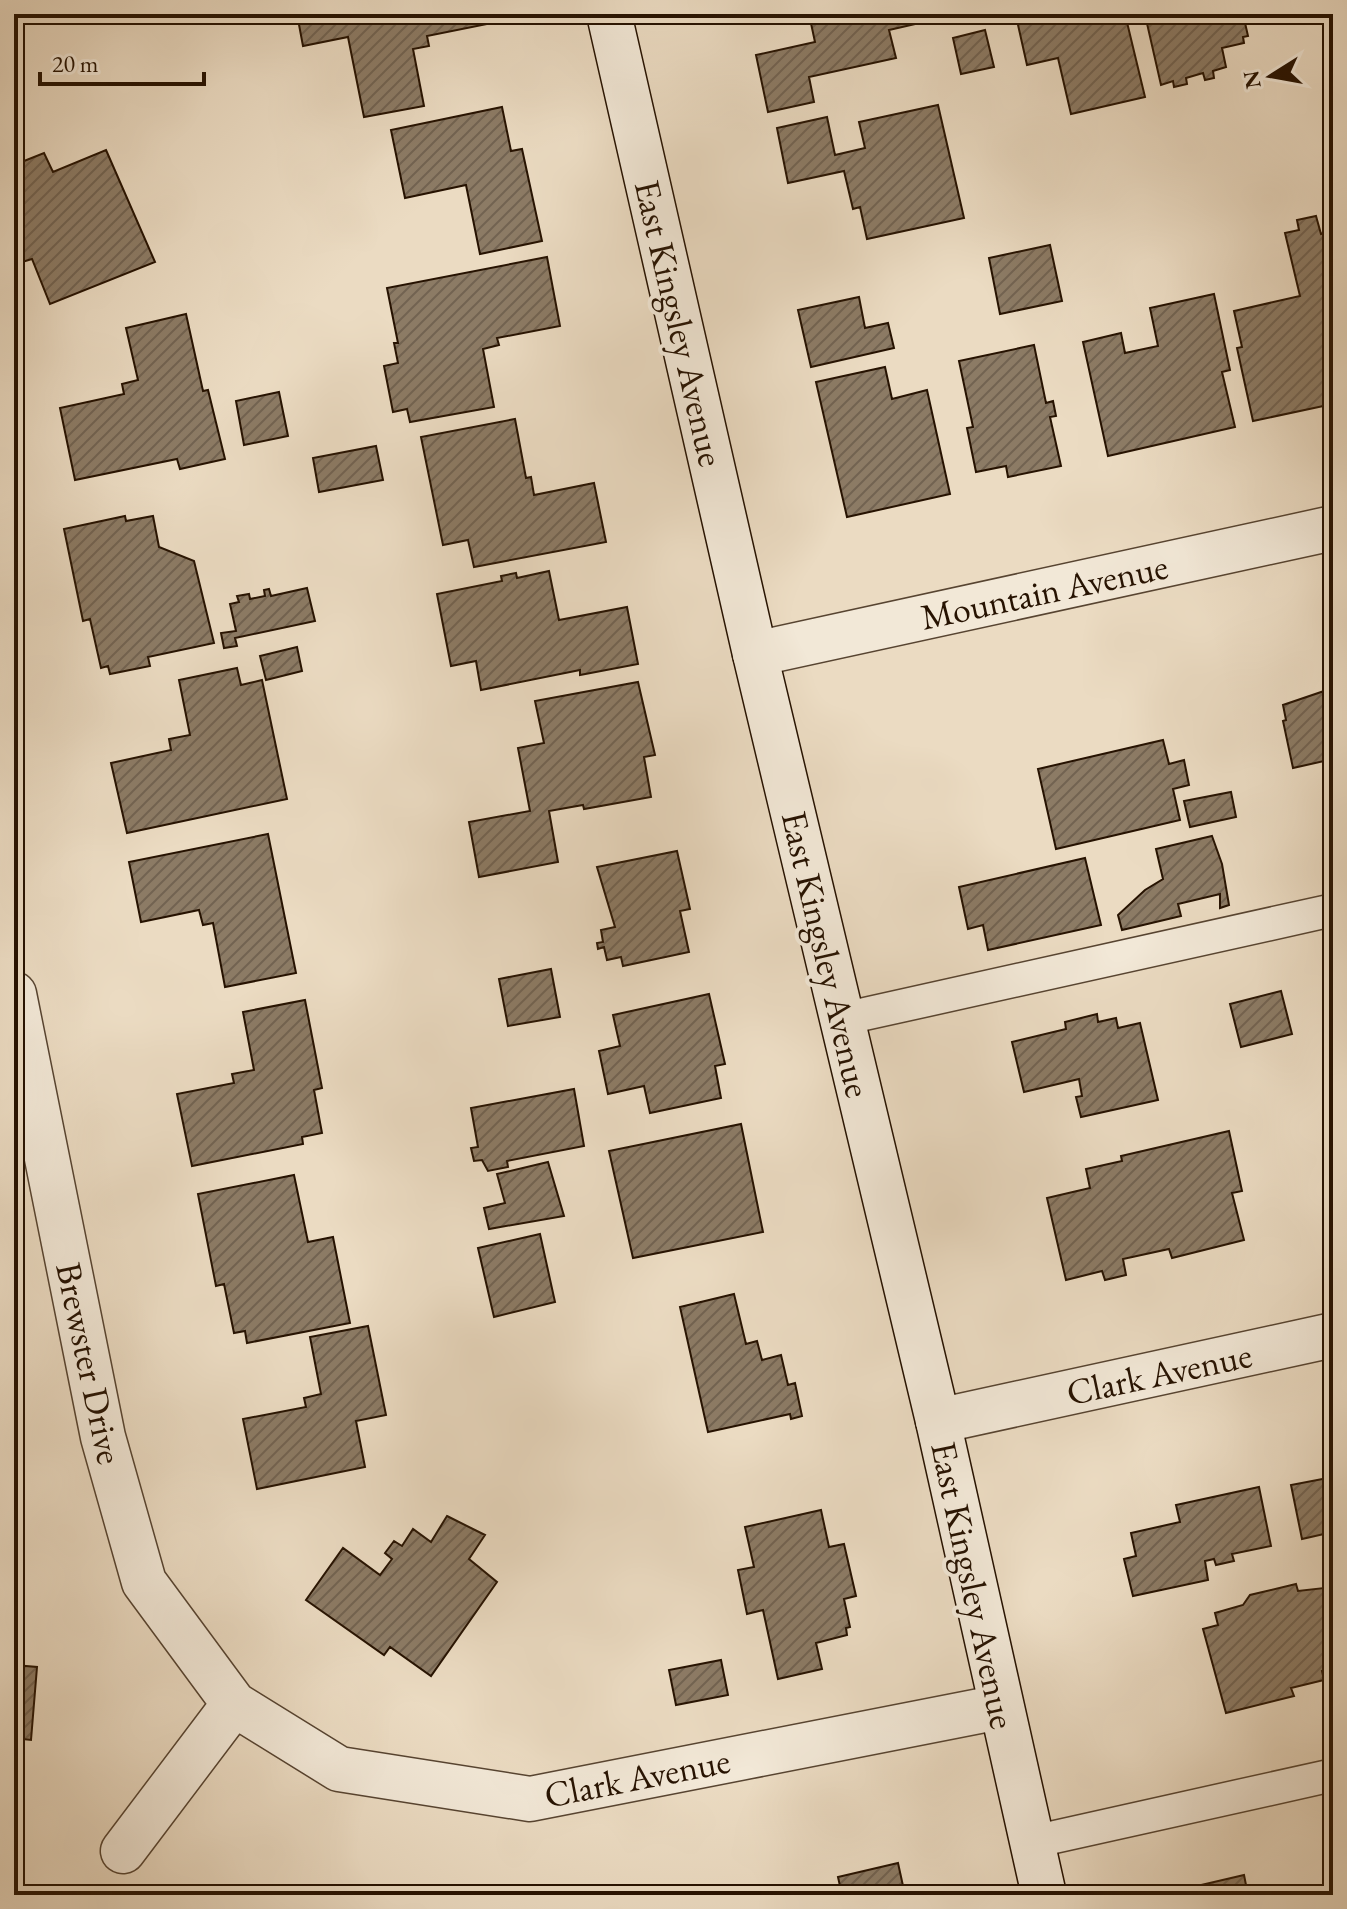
<svg xmlns="http://www.w3.org/2000/svg" width="1347" height="1909" font-family="'EB Garamond',serif">
	<style>
		.building { fill: url(#building-hatch); stroke: #261201; stroke-width: 2 }
		.lines { fill: none; stroke-linecap: round; stroke-linejoin: round }
		.lane-casing { stroke: #574431; stroke-width: 35 }
		.street-casing { stroke: #574431; stroke-width: 47 }
		.secondary-casing { stroke: #261201; stroke-width: 47 }
		.lane { stroke: #f2e8d7; stroke-width: 32 }
		.street { stroke: #f2e8d7; stroke-width: 44 }
		.secondary { stroke: #f2e8d7; stroke-width: 44 }
		.labels { text-anchor: middle; stroke-width: 8; stroke-linejoin: round; paint-order: stroke }
		.street-label { font-size: 36px; fill: #261201; stroke: #f2e8d7 }
	</style>
	<defs>
		<pattern id="building-hatch" width="6" height="6" patternUnits="userSpaceOnUse" patternTransform="scale(2)"><rect width="6" height="6" fill="#8c7b65"/><path d="M-1 1l2-2M0 6l6-6M5 7l2-2" fill="none" stroke="#726351"/></pattern>
	</defs>
	<rect width="100%" height="100%" fill="#ebdbc2"/>
	<filter id="stains"><feTurbulence type="fractalNoise" baseFrequency=".0025" numOctaves="4"/><feColorMatrix values="0 0 0 0 .2 0 0 0 0 .09 0 0 0 0 .02 0 0 0 .5 -.17"/></filter>
	<radialGradient id="worn" r=".72"><stop offset=".6" stop-color="#630" stop-opacity="0"/><stop offset="1" stop-color="#630" stop-opacity=".3"/></radialGradient>
	<path class="building" d="M297 14H490L492 23 427 36 429 46 413 49 424 106 364 117 348 37 303 46Z
		M809 14H922L924 22 889 30 896 58 809 77 814 102 768 112 756 55 815 42Z
		M1025 14H1125L1145 97 1071 114 1058 58 1027 65 1016 16Z
		M1138 14H1243L1248 36 1243 37 1244 43 1222 48 1226 67 1213 71 1214 78 1205 80 1203 73 1186 78 1187 84 1174 87 1173 81 1161 85 1146 19 1140 21Z
		M985 30 994 67 961 74 953 38Z
		M938 105 964 218 867 239 860 207 853 209 844 171 788 183 777 128 827 117 835 155 865 148 859 122Z
		M502 107 511 151 522 149 542 241 480 254 466 185 405 198 391 130Z
		M106 150 155 262 50 304 32 259 22 262 14 242V165L44 153 53 172Z
		M1316 216 1321 234 1333 231V404L1253 421 1237 348 1242 347 1234 311 1300 296 1285 233 1299 230 1297 220Z
		M1050 245 1062 301 1000 314 989 258Z
		M547 257 560 326 497 338 499 345 483 349 494 407 410 422 407 409 393 412 384 366 398 363 394 343H398L387 288Z
		M1214 294 1230 370 1222 372 1235 427 1108 456 1083 342 1121 333 1125 353 1158 346 1150 308Z
		M859 297 865 328 888 323 894 348 811 367 798 310Z
		M186 314 203 391 208 390 225 459 180 469 177 459 75 480 60 408 124 394 122 384 138 380 126 328Z
		M1034 345 1046 403 1053 401 1056 416 1050 417 1061 466 1008 477 1006 466 976 472 967 428 973 427 959 361Z
		M885 367 892 399 927 390 950 494 847 517 816 382Z
		M279 392 288 436 244 445 236 401Z
		M515 419 526 478 531 477 534 495 594 483 606 542 474 567 468 540 443 545 421 437Z
		M376 446 383 480 319 492 313 458Z
		M125 516 126 521 153 516 159 547 194 561 214 643 148 657 150 666 110 674 108 666 101 668 90 619 83 621 64 529Z
		M549 571 559 620 627 607 638 664 580 675V670L481 690 476 661 451 666 437 594 502 581 501 576 516 573 517 578Z
		M307 588 315 621 235 638 237 646 224 648 221 633 236 631 230 604 239 602 237 596 249 594 250 599 265 596 264 590 269 589 271 596Z
		M297 647 302 671 266 680 260 656Z
		M237 668 241 685 262 680 287 799 127 833 111 763 171 750 169 739 190 735 179 680Z
		M638 682 655 755 644 757 651 797 584 809 583 805 549 811 558 862 479 877 469 822 530 811 518 748 544 743 535 701Z
		M1333 688V759L1293 768 1283 721 1286 720 1283 705Z
		M1163 740 1169 764 1184 760 1189 785 1173 789 1180 820 1056 849 1038 769Z
		M1231 792 1236 817 1190 827 1184 801Z
		M268 834 296 973 225 987 213 923 203 925 199 910 141 922 129 862Z
		M1212 836 1222 864 1229 905 1220 908V894L1178 904 1181 916 1122 930 1118 915 1145 890 1163 879 1156 849Z
		M677 851 690 909 680 911 689 952 623 966 621 957 607 960 604 947 598 949 597 943 603 942 601 930 615 927 597 867Z
		M1085 858 1101 925 988 950 983 925 968 929 959 887Z
		M551 969 560 1017 508 1026 499 979Z
		M1281 991 1292 1034 1241 1047 1230 1004Z
		M709 994 725 1064 715 1066 721 1098 650 1113 644 1086 608 1094 599 1051 620 1046 613 1015Z
		M305 1000 322 1088 314 1090 322 1133 302 1137 303 1144 192 1166 177 1094 234 1083 232 1074 254 1070 243 1012Z
		M1097 1014 1098 1022 1116 1018 1118 1028 1140 1023 1158 1100 1081 1117 1076 1097 1082 1096 1079 1079 1024 1092 1012 1042 1066 1029 1065 1022Z
		M574 1089 584 1146 507 1161 508 1167 488 1171 482 1160 474 1161 471 1148 478 1147 471 1108Z
		M741 1124 763 1232 633 1258 609 1151Z
		M1229 1131 1242 1191 1232 1193 1244 1240 1172 1258 1169 1249 1123 1259 1126 1275 1105 1280 1102 1271 1066 1280 1047 1198 1090 1188 1086 1169 1122 1161 1121 1156Z
		M548 1162 564 1216 489 1229 484 1208 505 1203 497 1174Z
		M294 1175 308 1242 333 1237 350 1323 247 1343 245 1331 234 1333 224 1284 216 1286 198 1194Z
		M540 1234 555 1302 494 1317 478 1248Z
		M734 1294 746 1344 757 1341 762 1360 781 1355 788 1385 795 1383 802 1416 791 1419 790 1414 708 1432 680 1307Z
		M368 1326 386 1415 356 1421 365 1467 257 1489 243 1419 306 1407 304 1398 321 1394 310 1337Z
		M1333 1477V1532L1302 1539 1291 1485Z
		M1259 1487 1271 1546 1232 1554 1234 1561 1216 1565 1214 1559 1205 1561 1208 1580 1133 1596 1124 1559 1136 1556 1131 1533 1180 1522 1176 1505Z
		M821 1510 829 1547 844 1544 856 1596 844 1599 850 1627 846 1628 847 1635 816 1643 822 1669 778 1679 763 1610 747 1614 738 1570 754 1567 745 1527Z
		M447 1516 485 1535 469 1559 497 1582 431 1676 390 1647 384 1655 306 1600 343 1548 380 1575 392 1559 385 1553 394 1541 402 1546 413 1529 431 1542Z
		M1296 1584 1298 1591 1333 1587V1668L1322 1671 1324 1680 1291 1688 1294 1696 1226 1713 1203 1629 1218 1625 1215 1613 1243 1605 1250 1595Z
		M721 1660 728 1695 676 1705 669 1670Z
		M14 1665 37 1667 31 1740 14 1738Z
		M898 1863 905 1895H842L838 1877Z
		M1244 1875 1248 1895H1171V1892Z
		M727 1887 729 1895H693Z"/>
	<g class="lines">
		<g class="lane-casing">
			<path id="lane" d="M842 1019 1333 910
				M1032 1842 1333 1775"/>
		</g>
		<g class="street-casing">
			<path id="street" d="M755 654 1333 528
				M14 994 103 1437 144 1582 234 1704
				M938 1421 1333 1335
				M123 1851 234 1704 339 1769 530 1799 1000 1707"/>
		</g>
		<g class="secondary-casing">
			<path id="secondary" d="M609 14 755 654 938 1421 1044 1895"/>
		</g>
		<use href="#lane" class="lane"/>
		<use href="#street" class="street"/>
		<use href="#secondary" class="secondary"/>
	</g>
	<g class="labels">
		<g class="street-label">
			<text transform="translate(680 323) rotate(77)" y="13">East Kingsley Avenue</text>
			<text transform="translate(1044 591) rotate(-12)" y="13">Mountain Avenue</text>
			<text transform="translate(827 954) rotate(77)" y="13">East Kingsley Avenue</text>
			<text transform="translate(90 1363) rotate(78)" y="13">Brewster Drive</text>
			<text transform="translate(1159 1373) rotate(-12)" y="13">Clark Avenue</text>
			<text transform="translate(974 1585) rotate(78)" y="13">East Kingsley Avenue</text>
			<text transform="translate(637 1777) rotate(-11)" y="13">Clark Avenue</text>
		</g>
	</g>
	<rect width="1347" height="1909" fill="none" stroke="#ebdbc2" stroke-width="48"/>
	<rect x="16" y="16" width="1315" height="1877" fill="none" stroke="#261201" stroke-width="4"/>
	<rect x="24" y="24" width="1299" height="1861" fill="none" stroke="#261201" stroke-width="2"/>
	<g transform="translate(1271 76) rotate(259)" stroke="#f2e8d7" stroke-width="6" paint-order="stroke">
	<path d="M0-6L14 30L0 20L-14 30Z" fill="#261201"/>
	<text y="-12" font-size="22" font-weight="bold" text-anchor="middle" fill="#261201">N</text>
	</g>
	<path d="M40 72v12h164v-12" fill="none" stroke="#261201" stroke-width="4"/>
	<text x="52" y="72" font-size="24" fill="#261201" stroke="#f2e8d7" stroke-width="6" paint-order="stroke">20 m</text>
	<rect width="100%" height="100%" filter="url(#stains)"/>
	<rect width="100%" height="100%" fill="url(#worn)"/>
</svg>
